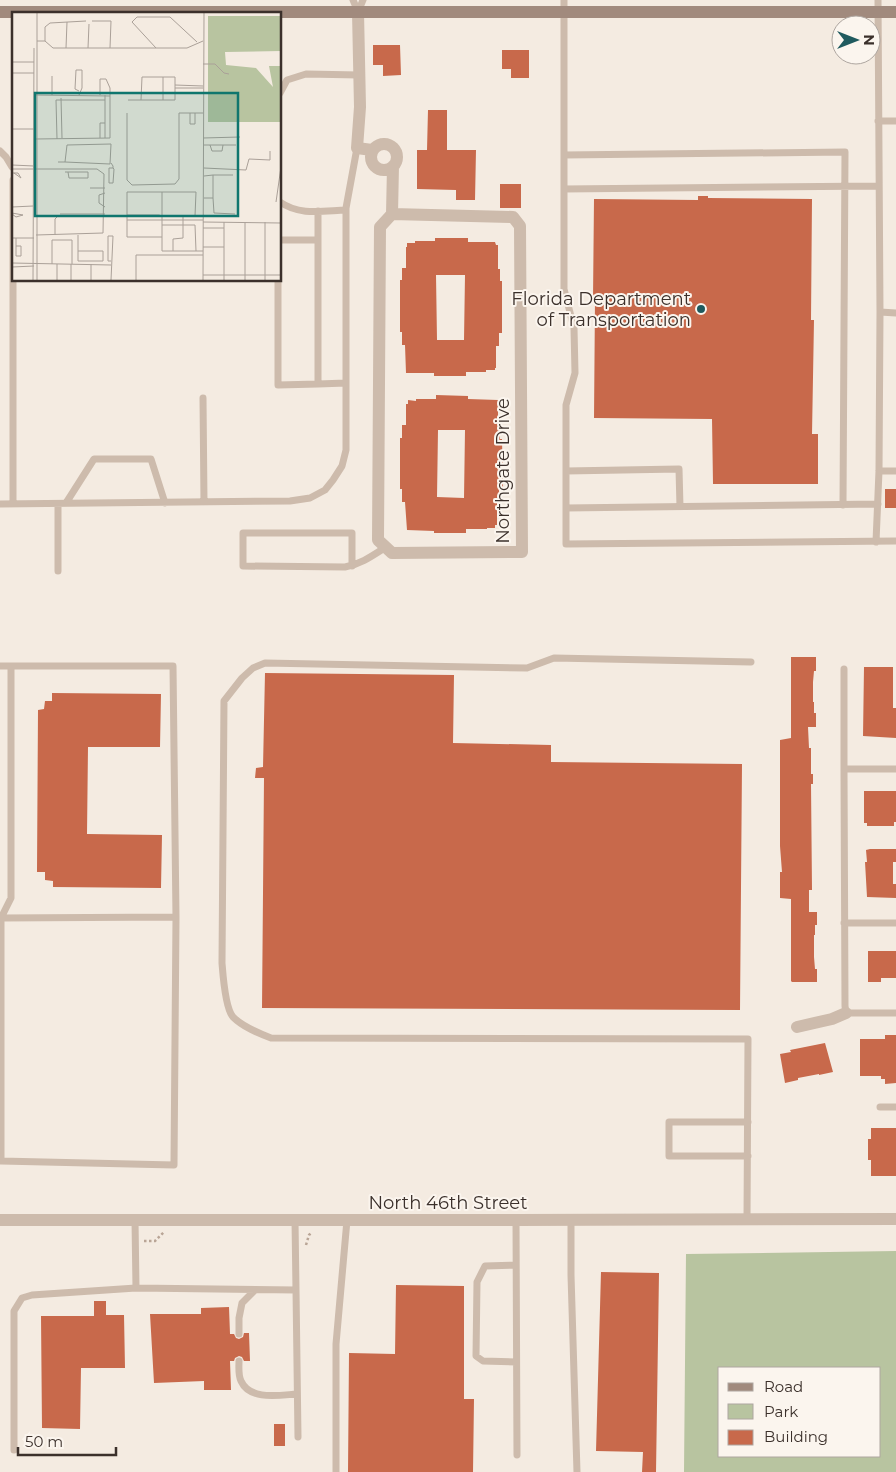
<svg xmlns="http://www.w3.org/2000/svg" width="896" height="1472" font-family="Montserrat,sans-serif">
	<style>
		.green { fill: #b8c4a0; fill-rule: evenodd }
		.building { fill: #c8694b; fill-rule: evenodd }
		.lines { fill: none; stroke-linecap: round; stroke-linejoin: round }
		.path { stroke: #b9a596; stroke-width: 2.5; stroke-dasharray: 2.5 2.5; stroke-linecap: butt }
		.service { stroke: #cdbbac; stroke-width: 7 }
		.minor { stroke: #cdbbac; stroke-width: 12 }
		.tertiary { stroke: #cdbbac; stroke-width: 12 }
		.secondary { stroke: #a18a7d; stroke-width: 12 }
		.poi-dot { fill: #1f5a5e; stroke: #fbf5ee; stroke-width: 2 }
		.labels { text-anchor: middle; stroke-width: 4; stroke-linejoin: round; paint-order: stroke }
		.poi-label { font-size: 18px; fill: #3b302b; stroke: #fbf5ee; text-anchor: end }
		.street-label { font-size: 18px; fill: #3b302b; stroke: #fbf5ee }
		.inset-road { fill: none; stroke: #aaa098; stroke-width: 1 }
		.view { fill: #0f766e; fill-opacity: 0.15; stroke: #0f766e; stroke-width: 2.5 }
		.inset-edge { fill: none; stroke: #3b302b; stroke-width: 2.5 }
	</style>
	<rect width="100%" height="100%" fill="#f4ebe1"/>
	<path class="green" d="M896 1251V1472H684L686 1254ZM720 1368H880V1456H720Z"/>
	<path class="building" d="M373 45H400L401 75 383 76V65H373Z
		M502 50H529V78H511V69H502Z
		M428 110H447V150H476L475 200H456V190L417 189V150H427Z
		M500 184H521V208H500Z
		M698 196H708V198L812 199 811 320H814L812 434H818V484H713L712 419 594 418 595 299H593L594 199 698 200Z
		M435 238H468V242H495L496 245H498V269H500V281H502V333H499V346H496V368H495V370H486V372H466V376H434V373H406L405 345H402V332H400V280H402V268H406V247H407V243H415V241H435ZM436 275H465L464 340H437Z
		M436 395 468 396V399L498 400V426H500V439H502L503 490H499V503H497V525H495V528H487V529H466V533H434V531L407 530 405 502H402V489H400V438H402V425H406V404H408V400L416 401V399H436ZM438 430H465L464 498 437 497Z
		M885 489H896V508H885Z
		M791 657H816V671H814L813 682V702H814V713H816V727H808L809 748H811V774H813V784H811L812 890H809V912H817V925H815V935H814V957L815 969H817V982H792L791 981V899L780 898V872H782L780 846V740L791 738Z
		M864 667H893V708H896V738L863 736Z
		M265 673 454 675 453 743 551 745V762L742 764 740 1010 262 1008 264 778H255L256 768 263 767Z
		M52 693 161 694 160 747H88L87 834 162 835 161 888 53 887V881L45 880V872H37L38 710 44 709 45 701H52Z
		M864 791H896V822H894V826H867V823H864Z
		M870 849H896V862H893V884H896V898L867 897 865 862H867L866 850Z
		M868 951H896V978H881V982H868Z
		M885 1035H896V1083L885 1084V1079H881V1076H860V1039H885Z
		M825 1043 833 1072 819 1075V1074L798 1078V1080L785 1083 780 1054 791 1052 790 1050Z
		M871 1128H896V1176H871V1160H868V1139H871Z
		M601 1272 659 1273 656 1472H642L643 1452 596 1451Z
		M396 1285 464 1286V1399H474L473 1472H348L349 1353 395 1354Z
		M94 1301H106V1315H124L125 1368H81L80 1429 42 1428 41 1316H94Z
		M229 1307 230 1334H234L236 1338 239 1339 243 1337 244 1333H249L250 1361H244L242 1357 239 1356 235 1358 234 1361H230L231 1390H204V1381L154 1383 150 1314H201V1308Z
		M274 1424H285V1446H274Z"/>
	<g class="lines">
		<path class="path" d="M144 1241H155L164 1232
			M306 1245 309 1235 311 1233"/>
		<path class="service" d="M353 0 358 12
			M564 0V289L574 328 575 373 566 405V544L896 541
			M358 12 363 0
			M280 93 287 80 306 74 359 75
			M878 121H896
			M0 151 6 157 12 167
			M564 155 845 152 843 505
			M13 180V504
			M564 189 879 186
			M280 202C300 216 322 211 346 210
			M318 211V384L346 383
			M280 240H318
			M278 280V385L318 384
			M880 312 896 313
			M203 398 204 502
			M566 471 679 469 680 507
			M879 471H896
			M66 503 94 459H151L165 503
			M0 504 290 501 310 498 325 490 333 480 342 466 346 450V208L357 148
			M566 508 878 504
			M876 542 879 471 880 312 878 0
			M352 566V533H243V566L345 567C361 564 372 556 386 547
			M58 571V504
			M0 666H173L176 917
			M844 669V769H896
			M844 769 845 1006 846 1013H896
			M0 918H1L176 917 174 1165 1 1161V918L11 898V666
			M844 923H896
			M880 1107H896
			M748 1122H669V1156H748
			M571 1219V1275L577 1472
			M747 1219 748 1039 271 1038C258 1033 243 1027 233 1017 225 1008 223 975 222 963L224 701 242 678 253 668 265 663 527 668 554 658 751 662
			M135 1220 136 1288 296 1290 295 1220
			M516 1220 517 1455
			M516 1265 485 1266 477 1282 476 1356 483 1361 516 1362
			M296 1290 298 1437
			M239 1334V1318L242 1303 255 1290
			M239 1361C239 1367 238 1375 241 1381 250 1401 280 1395 297 1394
			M14 1450V1311L22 1298 32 1295 136 1288
			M336 1472V1344L347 1220"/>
		<path class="minor" d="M358 12 360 107 357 148 372 150
			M371 157a13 13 0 1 1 26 0a13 13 0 1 1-26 0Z
			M392 214 380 227 378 540 392 553 522 552 520 226 513 217 392 214 393 166
			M797 1027 832 1019 846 1013"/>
		<path class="tertiary" d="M0 1220H516L896 1219"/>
		<path class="secondary" d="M0 12H896"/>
	</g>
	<circle class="poi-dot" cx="701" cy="309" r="5"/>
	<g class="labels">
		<g class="poi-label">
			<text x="691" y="305">Florida Department<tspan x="691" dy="21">of Transportation</tspan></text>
		</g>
		<g class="street-label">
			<text transform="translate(503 471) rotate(-90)" y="6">Northgate Drive</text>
			<text x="448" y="1209">North 46th Street</text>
		</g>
	</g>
	<g transform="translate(12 12)">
		<rect width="269" height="269" fill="#f4ebe1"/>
		<path d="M196 4H269V39L213 40 214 53 244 56 261 75 257 54H269V110H196Z" fill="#b8c4a0"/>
		<path class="inset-road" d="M25 1V268M80 9H99L98 36M25 29H33L41 36H175L191 29M33 29V15L38 11 74 9M54 36 55 10M76 36 77 12M144 36 120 10 125 5H158L185 30M0 50H22M191 52H203L212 61 217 62M0 61H22M151 65V88M163 73 191 74M163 76H191M24 83 98 84M40 83V64M67 83 70 76V58H64L63 77 67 79M93 83V126M49 86 50 126M116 88H129L130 65H163V88H129M115 101V168L120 173 163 172 167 167V101H191M178 101V112H183V101M0 117H22M88 126V111H93M191 126 228 125M24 127 98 126V76L94 67H88V83M45 127 44 88H93M192 133H224M198 133 200 139H210L211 133M46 150H53L55 133 99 132 98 152 53 150M99 151 101 154V156L102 157 101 171H97V156H101M0 153 22 154M192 156 234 158 237 147 258 148V139M0 157H85L92 162 91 221 24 223M53 160H76M56 160 57 166H76V160M0 161H6L9 166 2 161M201 163H221M78 176H93M93 181 87 183V191L93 195M192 186H201V163L192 164M201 186 202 201 223 202M264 190 269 155M0 195 21 194M0 201 11 203 4 205 0 202M48 202H93M115 203H147L150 204H183L184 180H150V239H191M171 204V213H183L184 239M115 208V180H150M191 210 269 211M150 213H171M191 216H212M43 223V207L47 203M66 223V249H91V239H66M150 225H115V208H191M0 226H22M4 234H9V244H4V226M191 235H212M161 239V227L171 226V213M0 251 99 253M40 252V228H60V252M45 252V268M59 252V268M79 252V268M0 255 22 254M191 263H269M21 268 22 36M99 268 101 224H96V249H99M124 268V243H191M191 268 192 1M212 268V210M233 268V210M253 268V210"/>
		<path class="view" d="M23 81H226V204H23Z"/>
		<rect width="269" height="269" class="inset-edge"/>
	</g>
	<rect x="718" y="1367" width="162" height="90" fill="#fbf5ee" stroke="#aea6a0"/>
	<rect x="728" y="1383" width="25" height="8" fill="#a18a7d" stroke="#aea6a0"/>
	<text x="764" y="1392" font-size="15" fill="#3b302b">Road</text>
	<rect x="728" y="1404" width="25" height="15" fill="#b8c4a0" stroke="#aea6a0"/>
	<text x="764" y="1417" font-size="15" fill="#3b302b">Park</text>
	<rect x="728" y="1430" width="25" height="15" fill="#c8694b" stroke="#aea6a0"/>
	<text x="764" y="1442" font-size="15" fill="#3b302b">Building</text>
	<g transform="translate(856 40) rotate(90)"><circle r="24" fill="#fbf5ee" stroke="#aea6a0"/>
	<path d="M0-4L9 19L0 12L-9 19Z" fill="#1f5a5e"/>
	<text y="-8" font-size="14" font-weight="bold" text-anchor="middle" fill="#3b302b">N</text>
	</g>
	<path d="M18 1447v8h98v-8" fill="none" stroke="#3b302b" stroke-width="2.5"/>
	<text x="25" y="1447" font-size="15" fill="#3b302b" stroke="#fbf5ee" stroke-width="4" paint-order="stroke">50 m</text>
</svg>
